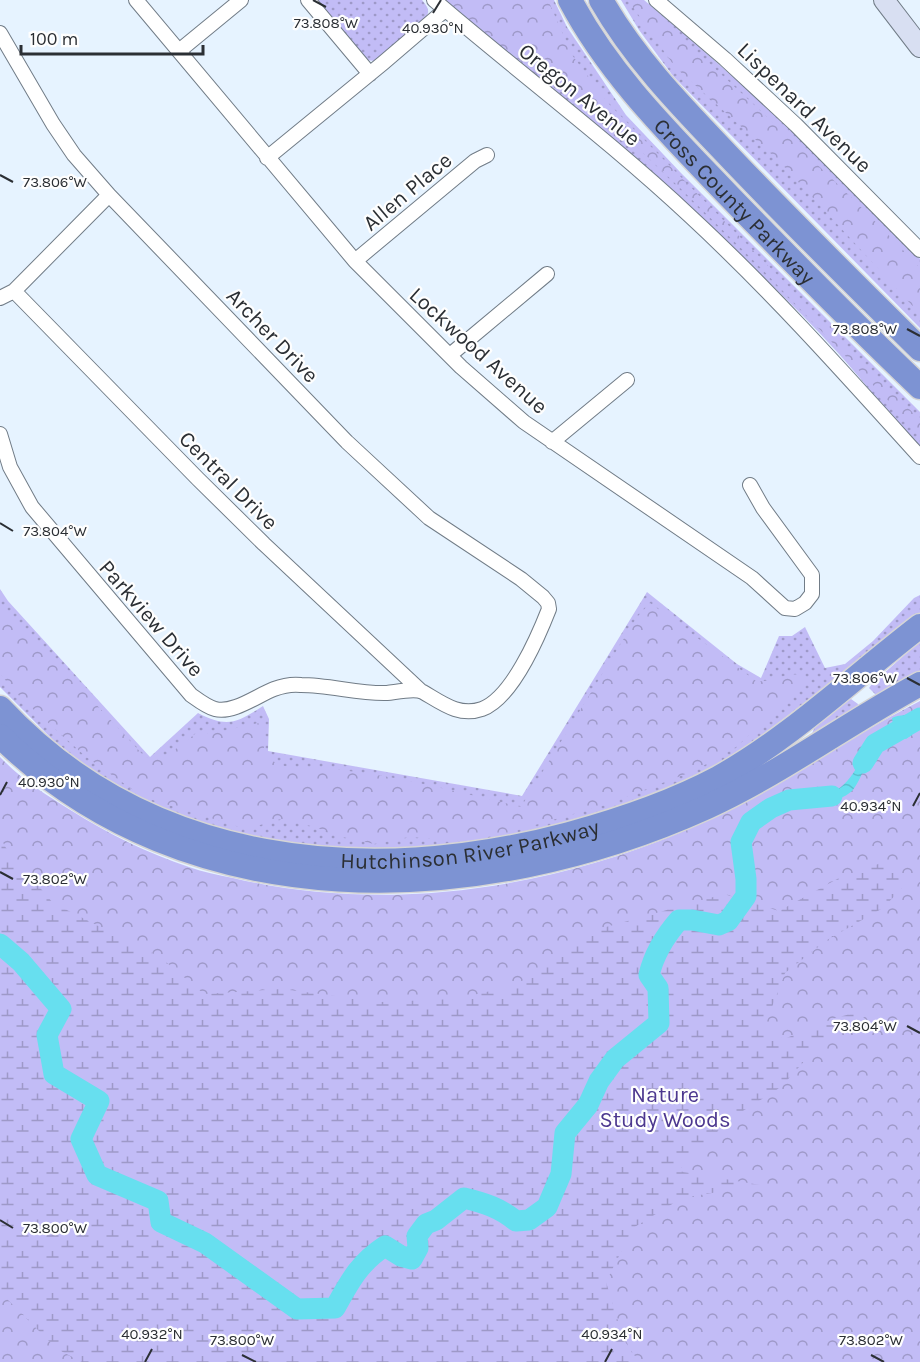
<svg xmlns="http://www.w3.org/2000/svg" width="920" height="1362" font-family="Karla,sans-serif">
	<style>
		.grass { fill: url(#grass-dots) }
		.forest { fill: url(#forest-crowns) }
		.wetland { fill: url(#wetland-marsh) }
		.water { fill: url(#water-waves) }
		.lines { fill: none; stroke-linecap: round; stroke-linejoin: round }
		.river { stroke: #67dfef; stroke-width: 21 }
		.street-casing { stroke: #717c87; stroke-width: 16 }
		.secondary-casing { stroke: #717c87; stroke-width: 22 }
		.highway-casing { stroke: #d5d5d6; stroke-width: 27 }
		.street { stroke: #fff; stroke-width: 14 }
		.secondary { stroke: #d8dff2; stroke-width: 20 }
		.highway { stroke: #7d93d3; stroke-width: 24 }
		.ticks { fill: none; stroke: #2b2f34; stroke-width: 2 }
		.labels { text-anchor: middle; stroke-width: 4.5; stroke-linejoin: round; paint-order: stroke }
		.street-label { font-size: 22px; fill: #2b2f34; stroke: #fefefe }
		.park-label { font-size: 22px; fill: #4c378f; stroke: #fefefe }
		.ticks-label { font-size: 15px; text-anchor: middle; fill: #2b2f34; stroke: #fefefe; stroke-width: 4.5; stroke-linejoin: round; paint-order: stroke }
	</style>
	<defs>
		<pattern id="grass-dots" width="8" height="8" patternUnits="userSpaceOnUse" patternTransform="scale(1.5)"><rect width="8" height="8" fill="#c2bcf6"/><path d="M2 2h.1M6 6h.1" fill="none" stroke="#9e99c8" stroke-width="1.8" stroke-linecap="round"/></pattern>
		<pattern id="forest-crowns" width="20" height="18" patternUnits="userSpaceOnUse" patternTransform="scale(1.5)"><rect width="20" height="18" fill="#c2bcf6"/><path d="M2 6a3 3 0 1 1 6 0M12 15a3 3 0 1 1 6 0" fill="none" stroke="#9e99c8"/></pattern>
		<pattern id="wetland-marsh" width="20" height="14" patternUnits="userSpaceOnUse" patternTransform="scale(1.5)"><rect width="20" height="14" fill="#c2bcf6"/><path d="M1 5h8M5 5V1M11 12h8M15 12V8" fill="none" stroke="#9e99c8"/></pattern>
		<pattern id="water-waves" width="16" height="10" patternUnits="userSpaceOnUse" patternTransform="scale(1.5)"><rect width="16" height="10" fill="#67dfef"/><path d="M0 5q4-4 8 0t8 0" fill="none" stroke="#5ac0ce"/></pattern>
	</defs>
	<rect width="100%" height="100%" fill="#e6f3ff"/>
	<path class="grass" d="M317 0H422C425 4 429 8 428 13 425 22 384 53 375 61L366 60Z
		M445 0H554L567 27 626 115 681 173 920 412V447C891 418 867 385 839 354 804 315 765 279 727 242 639 155 540 80 445 0Z
		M621 0H644C741 82 835 165 920 259V328L673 76 639 30Z
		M0 589 8 601 150 757 198 713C227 728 237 723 263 706L269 719 268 751 522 796 647 592 737 664 761 678 779 636H792L805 627 825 668 845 664 873 641 914 598 920 595V615L727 762 665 791 572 823 450 847 356 852 273 843 205 826 153 806 105 780 54 741 0 687Z
		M920 641V677L877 696 869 688 872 684Z
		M851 699 858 704 857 709 812 737C812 721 835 709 847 700Z"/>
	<path class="forest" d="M440 0H548L572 55 609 104 920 420V434L758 265 679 187 605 117 557 85 549 71 539 82Z
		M628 0H639L654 12C744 96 836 178 920 268V314L778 160 675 67Z
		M650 603 756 681C774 683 787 670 804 676L806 684 736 747 696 770 608 804 507 833 469 841 409 837 374 844 338 836 315 827 281 819 246 829 143 797 85 756 22 699 0 674V604L26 629 145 757C166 762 182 743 199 731L210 734 258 723 264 729V753C281 772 296 766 319 768 388 773 454 791 521 807L637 617Z
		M920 701V1362H0V757C22 780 45 794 72 811 109 834 147 853 189 867 203 872 218 875 233 878 379 913 540 891 679 833 764 797 838 743 920 701Z"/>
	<path class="wetland" d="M0 837 6 848 53 903 160 957 204 994 282 989 381 1002 456 999 516 985 599 929 724 894 779 911 839 878 884 862 905 885 883 908 827 940 785 973 764 1028 784 1039 835 1018 882 1006 817 1047 781 1087 730 1119 678 1171 760 1185 682 1198 633 1228 606 1282 624 1340 639 1362H82L57 1349 0 1292Z"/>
	<path class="water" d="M920 712V724L915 726 912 735 906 739 902 738 893 725 892 718C899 714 909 716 920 712Z
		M876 738 883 750C879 755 873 756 869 762 862 771 859 783 852 791 840 802 816 805 802 796 810 795 819 796 827 794 850 789 861 758 872 740Z"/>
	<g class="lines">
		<path class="river" d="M863 763 875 744 920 718
			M0 944 21 962 61 1009 47 1035 54 1074 99 1101 81 1139 97 1175 158 1201 161 1222 205 1243 297 1309 335 1308C350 1281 359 1263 385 1246L401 1256 412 1259 418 1248 417 1236 426 1224 436 1220 464 1198C485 1203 500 1208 516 1221L529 1220 547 1207 561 1174 565 1133 588 1105 599 1081 615 1059 659 1023 658 988 649 975C654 954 665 936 679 920H692L719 925 728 921 746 896V879L741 842 751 822 771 808 789 800 832 796"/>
		<g class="street-casing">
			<path id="street" d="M136 0 355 261 461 367 524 422 752 578 785 608 795 609 805 603 812 594V575L763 508 750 485
				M308 0 370 74
				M434 0C519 73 609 140 691 217 772 292 846 375 920 457
				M656 0 725 59 796 125 920 250
				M0 33 53 124 74 155 109 195 347 442 429 518 521 579 543 597 548 603 549 609C538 637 512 698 482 709 459 717 442 703 423 692 415 688 397 692 387 693 359 694 330 685 301 685 292 684 282 686 274 689 258 695 233 714 215 709 207 707 198 700 191 695L32 507 10 467 0 434
				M179 51 241 0
				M267 158 383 63 445 10
				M355 261 475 161 487 155
				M14 291 198 479 264 544 421 691
				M0 298 14 291 109 195
				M450 355 547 274
				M552 442 627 380"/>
		</g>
		<g class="secondary-casing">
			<path id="secondary" d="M884 0 920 47"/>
		</g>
		<g class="highway-casing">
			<g id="highway">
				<path id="s1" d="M570 0C610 76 671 135 730 197 792 261 855 325 920 387"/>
				<path d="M601 0C633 56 677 102 721 148 786 217 853 283 920 349"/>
				<path id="s2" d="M0 708C148 867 368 888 569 834 620 820 671 803 718 778 789 739 856 675 920 626"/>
				<path d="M0 736C189 921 479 910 707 807 781 773 848 723 920 684"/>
			</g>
		</g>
		<use href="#street" class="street"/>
		<use href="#secondary" class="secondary"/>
		<use href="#highway" class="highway"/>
	</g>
	<path class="ticks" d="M313 0 326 7M433 13 441 0M0 175 13 182M907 329 920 336M0 523 13 531M907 678 920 685M0 795 7 782M913 806 920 793M0 872 13 879M907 1026 920 1033M0 1220 13 1228M242 1355 256 1362M871 1355 884 1362M145 1362 152 1349M605 1362 612 1349"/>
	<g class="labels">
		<g class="street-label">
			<text transform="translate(580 94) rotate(39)" y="8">Oregon Avenue</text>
			<text transform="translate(805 107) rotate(44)" y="8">Lispenard Avenue</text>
			<text transform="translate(407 191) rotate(-40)" y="8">Allen Place</text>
			<text dy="8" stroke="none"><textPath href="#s1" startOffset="261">Cross County Parkway</textPath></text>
			<text transform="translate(273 335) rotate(46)" y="8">Archer Drive</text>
			<text transform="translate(479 350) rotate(42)" y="8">Lockwood Avenue</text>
			<text transform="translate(229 480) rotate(45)" y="8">Central Drive</text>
			<text transform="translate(152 618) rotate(49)" y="8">Parkview Drive</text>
			<text dy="8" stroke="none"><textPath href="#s2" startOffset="513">Hutchinson River Parkway</textPath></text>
		</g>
		<g class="park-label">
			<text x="665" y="1102">Nature<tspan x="665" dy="25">Study Woods</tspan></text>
		</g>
	</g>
	<g class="ticks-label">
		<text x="326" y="28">73.808°W</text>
		<text x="433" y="33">40.930°N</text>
		<text x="55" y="187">73.806°W</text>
		<text x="865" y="334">73.808°W</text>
		<text x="55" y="536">73.804°W</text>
		<text x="865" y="683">73.806°W</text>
		<text x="49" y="787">40.930°N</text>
		<text x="871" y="811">40.934°N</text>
		<text x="55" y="884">73.802°W</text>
		<text x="865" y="1031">73.804°W</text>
		<text x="55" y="1233">73.800°W</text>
		<text x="152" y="1339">40.932°N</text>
		<text x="612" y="1339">40.934°N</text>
		<text x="242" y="1345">73.800°W</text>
		<text x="871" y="1345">73.802°W</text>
	</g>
	<path d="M21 45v9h182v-9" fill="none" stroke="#2b2f34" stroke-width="3"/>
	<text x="30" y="45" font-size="18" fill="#2b2f34" stroke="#fefefe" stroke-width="4.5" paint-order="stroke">100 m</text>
</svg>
